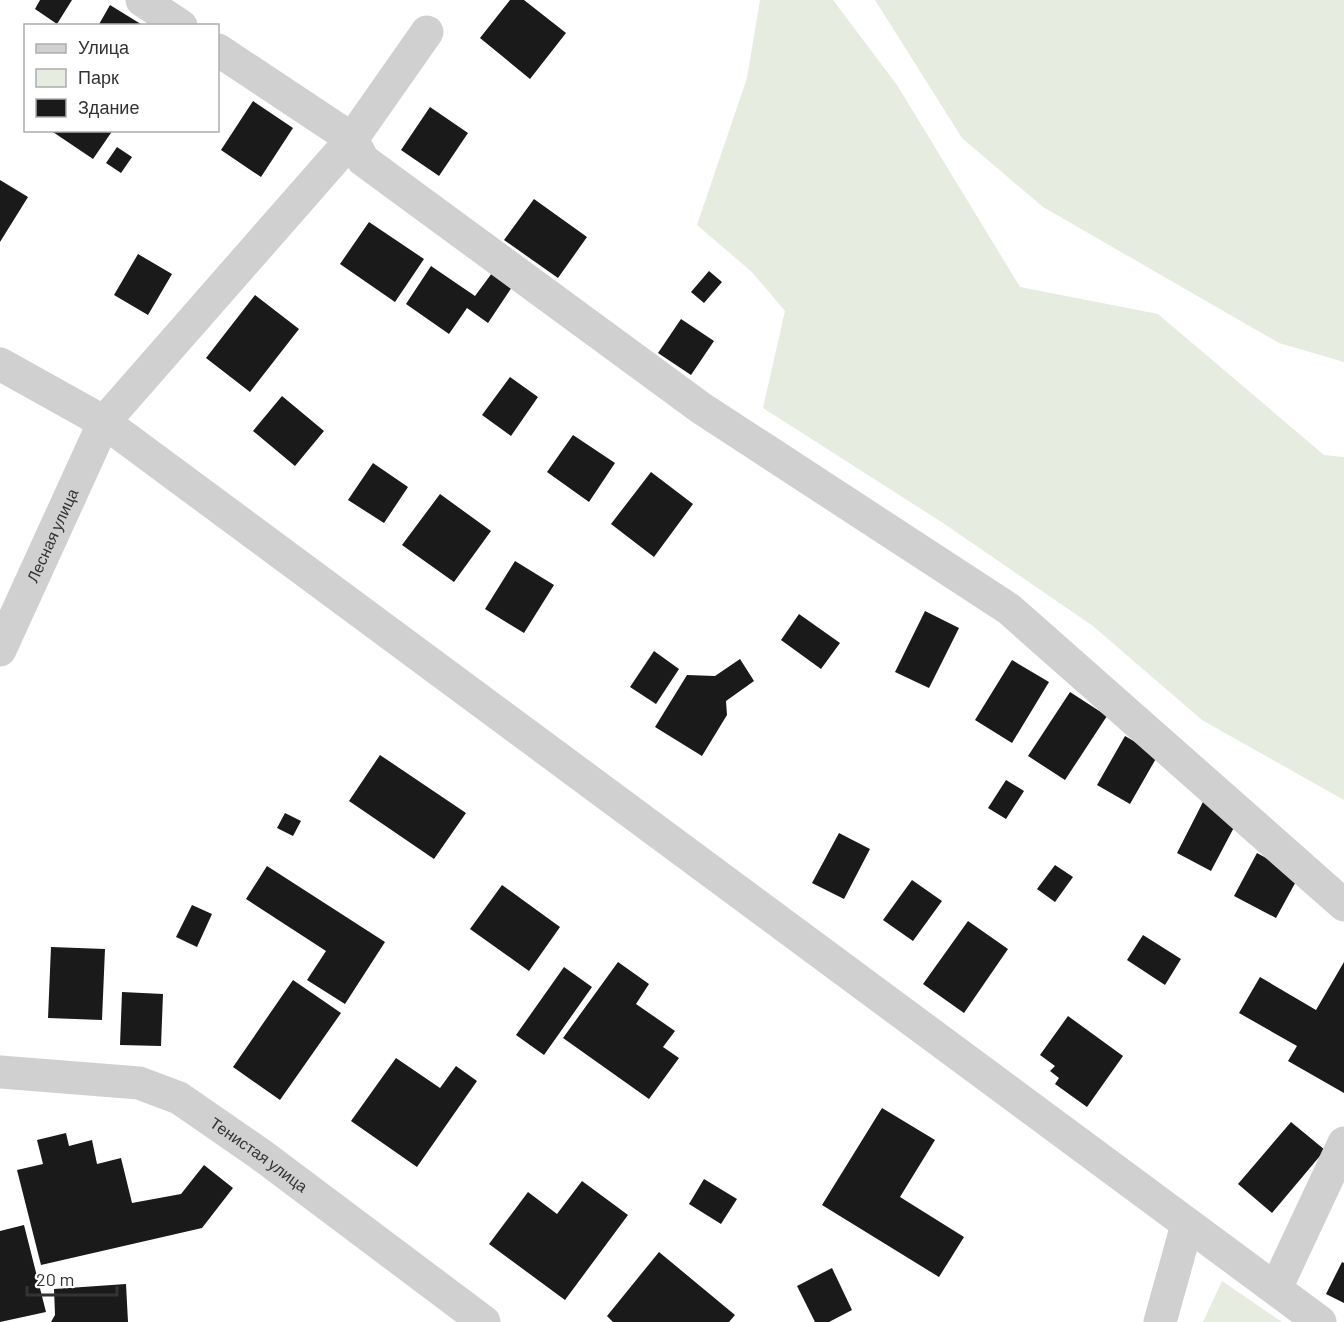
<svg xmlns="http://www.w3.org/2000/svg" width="1344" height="1322" font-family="Barlow,sans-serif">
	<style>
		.green { fill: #e6ecdf }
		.building { fill: #1a1a1a }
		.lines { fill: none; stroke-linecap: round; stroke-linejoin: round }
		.minor { stroke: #d0d0d0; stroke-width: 33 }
		.labels { text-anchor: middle; stroke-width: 6; stroke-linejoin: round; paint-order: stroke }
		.street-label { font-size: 16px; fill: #333; stroke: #fff }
	</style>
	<rect width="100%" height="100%" fill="#fff"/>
	<path class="green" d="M760 0H833L897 85 1020 287 1158 314 1324 455 1344 457V800L1202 720 1093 626 943 523 763 408 785 311 752 272 697 225 747 78Z
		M875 0H1344V362L1279 343 1043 207 962 138Z
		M1222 1281 1282 1322H1203Z"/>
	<path class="building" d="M40 0H72L57 24 35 9Z
		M510 0H524L566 33 530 79 480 38Z
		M110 5 144 26H98Z
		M253 101 293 128 261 177 221 150Z
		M430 107 468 133 439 176 401 150Z
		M50 130H113L93 159Z
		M117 147 132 157 121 173 106 163Z
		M0 180 28 197 0 242Z
		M534 199 587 237 558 278 504 240Z
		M369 222 424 259 395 302 340 264Z
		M138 254 172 274 148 315 114 295Z
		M431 266 475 296 492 273 512 287 488 323 467 308 449 334 406 304Z
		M709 271 722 282 704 303 691 292Z
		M255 295 299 329 250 392 206 358Z
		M681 319 714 341 691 375 658 353Z
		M510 377 538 397 511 436 482 415Z
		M282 396 324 431 295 466 253 431Z
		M573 435 615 463 589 502 547 472Z
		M373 463 408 487 384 523 348 500Z
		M651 472 693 504 654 557 611 524Z
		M440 494 491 531 454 582 402 545Z
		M515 561 554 585 524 633 485 609Z
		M925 611 959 628 929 688 895 672Z
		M799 614 840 643 821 669 781 640Z
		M654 651 679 669 656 704 630 687Z
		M740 659 754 681 726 701 727 715 702 756 655 727 687 675 715 676Z
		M1012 660 1049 682 1012 743 975 720Z
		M1070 692 1107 716 1065 780 1028 756Z
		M1125 736 1158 755 1130 804 1097 785Z
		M380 755 466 813 434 859 349 801Z
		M1006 780 1024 791 1006 819 988 808Z
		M1205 798 1240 816 1211 871 1177 853Z
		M285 813 301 821 293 836 277 828Z
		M839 833 870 849 844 899 812 883Z
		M1257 853 1299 876 1276 918 1234 896Z
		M1055 865 1073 877 1055 902 1037 889Z
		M267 866 385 942 345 1004 307 980 326 951 246 899Z
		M912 880 942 901 913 941 883 920Z
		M502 885 560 927 529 971 470 929Z
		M192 905 212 914 197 947 176 937Z
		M968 921 1008 949 964 1013 923 984Z
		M1143 935 1181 959 1165 985 1127 960Z
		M51 947 105 949 102 1020 48 1018Z
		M618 962 649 984 636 1004 675 1031 663 1047 679 1058 649 1099 563 1038Z
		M1344 962V1093L1288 1061 1297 1046 1239 1013 1260 977 1316 1010Z
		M564 967 592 987 544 1055 516 1035Z
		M293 980 341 1013 280 1100 233 1067Z
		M122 992 163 994 161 1046 120 1045Z
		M1068 1016 1123 1056 1087 1107 1055 1084 1059 1078 1050 1071 1055 1066 1040 1055Z
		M396 1058 440 1088 456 1066 477 1081 417 1167 351 1121Z
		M882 1108 935 1140 900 1197 964 1237 939 1277 822 1205Z
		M1291 1122 1325 1150 1272 1213 1238 1184Z
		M66 1133 69 1146 92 1140 97 1164 121 1158 132 1203 181 1194 204 1165 233 1188 202 1228 41 1265 17 1170 43 1164 37 1140Z
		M704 1179 737 1199 721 1224 689 1204Z
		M582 1181 628 1215 565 1300 489 1244 528 1192 557 1214Z
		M24 1225 46 1312 0 1322V1231Z
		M659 1252 735 1315 729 1322H613L607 1316Z
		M1342 1262 1344 1263V1303L1326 1294Z
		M832 1268 852 1310 829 1322H815L797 1286Z
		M126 1284 128 1322H51L55 1315 54 1289Z"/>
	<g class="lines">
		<g class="minor">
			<path d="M142 0 181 26"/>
			<path d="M218 50 352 139 363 160 701 408 1009 609 1344 905"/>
			<path d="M0 364 104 422 1320 1322"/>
			<path id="s1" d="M0 650 104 422 352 139 427 32"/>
			<path id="s2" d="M0 1072 139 1083 179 1098 260 1154 484 1322"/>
			<path d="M1276 1288 1344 1143"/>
			<path d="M1160 1322 1187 1225"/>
		</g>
	</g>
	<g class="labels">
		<g class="street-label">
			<text dy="6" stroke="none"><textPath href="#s1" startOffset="126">Лесная улица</textPath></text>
			<text dy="6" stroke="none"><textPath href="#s2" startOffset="280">Тенистая улица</textPath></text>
		</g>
	</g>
	<rect x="24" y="24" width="195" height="108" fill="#ffffff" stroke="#adadad" stroke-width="1.5"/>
	<rect x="36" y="44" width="30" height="9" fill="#d0d0d0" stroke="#adadad" stroke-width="1.5"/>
	<text x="78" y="54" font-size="18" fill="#333333">Улица</text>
	<rect x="36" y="69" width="30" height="18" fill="#e6ecdf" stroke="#adadad" stroke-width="1.5"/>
	<text x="78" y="84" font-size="18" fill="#333333">Парк</text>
	<rect x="36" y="99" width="30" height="18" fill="#1a1a1a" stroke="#adadad" stroke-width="1.5"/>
	<text x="78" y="114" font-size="18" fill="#333333">Здание</text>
	<path d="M27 1286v9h90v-9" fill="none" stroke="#333333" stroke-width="3"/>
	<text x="36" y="1286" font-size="18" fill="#333333" stroke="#ffffff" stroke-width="4.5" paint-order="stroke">20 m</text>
</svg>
